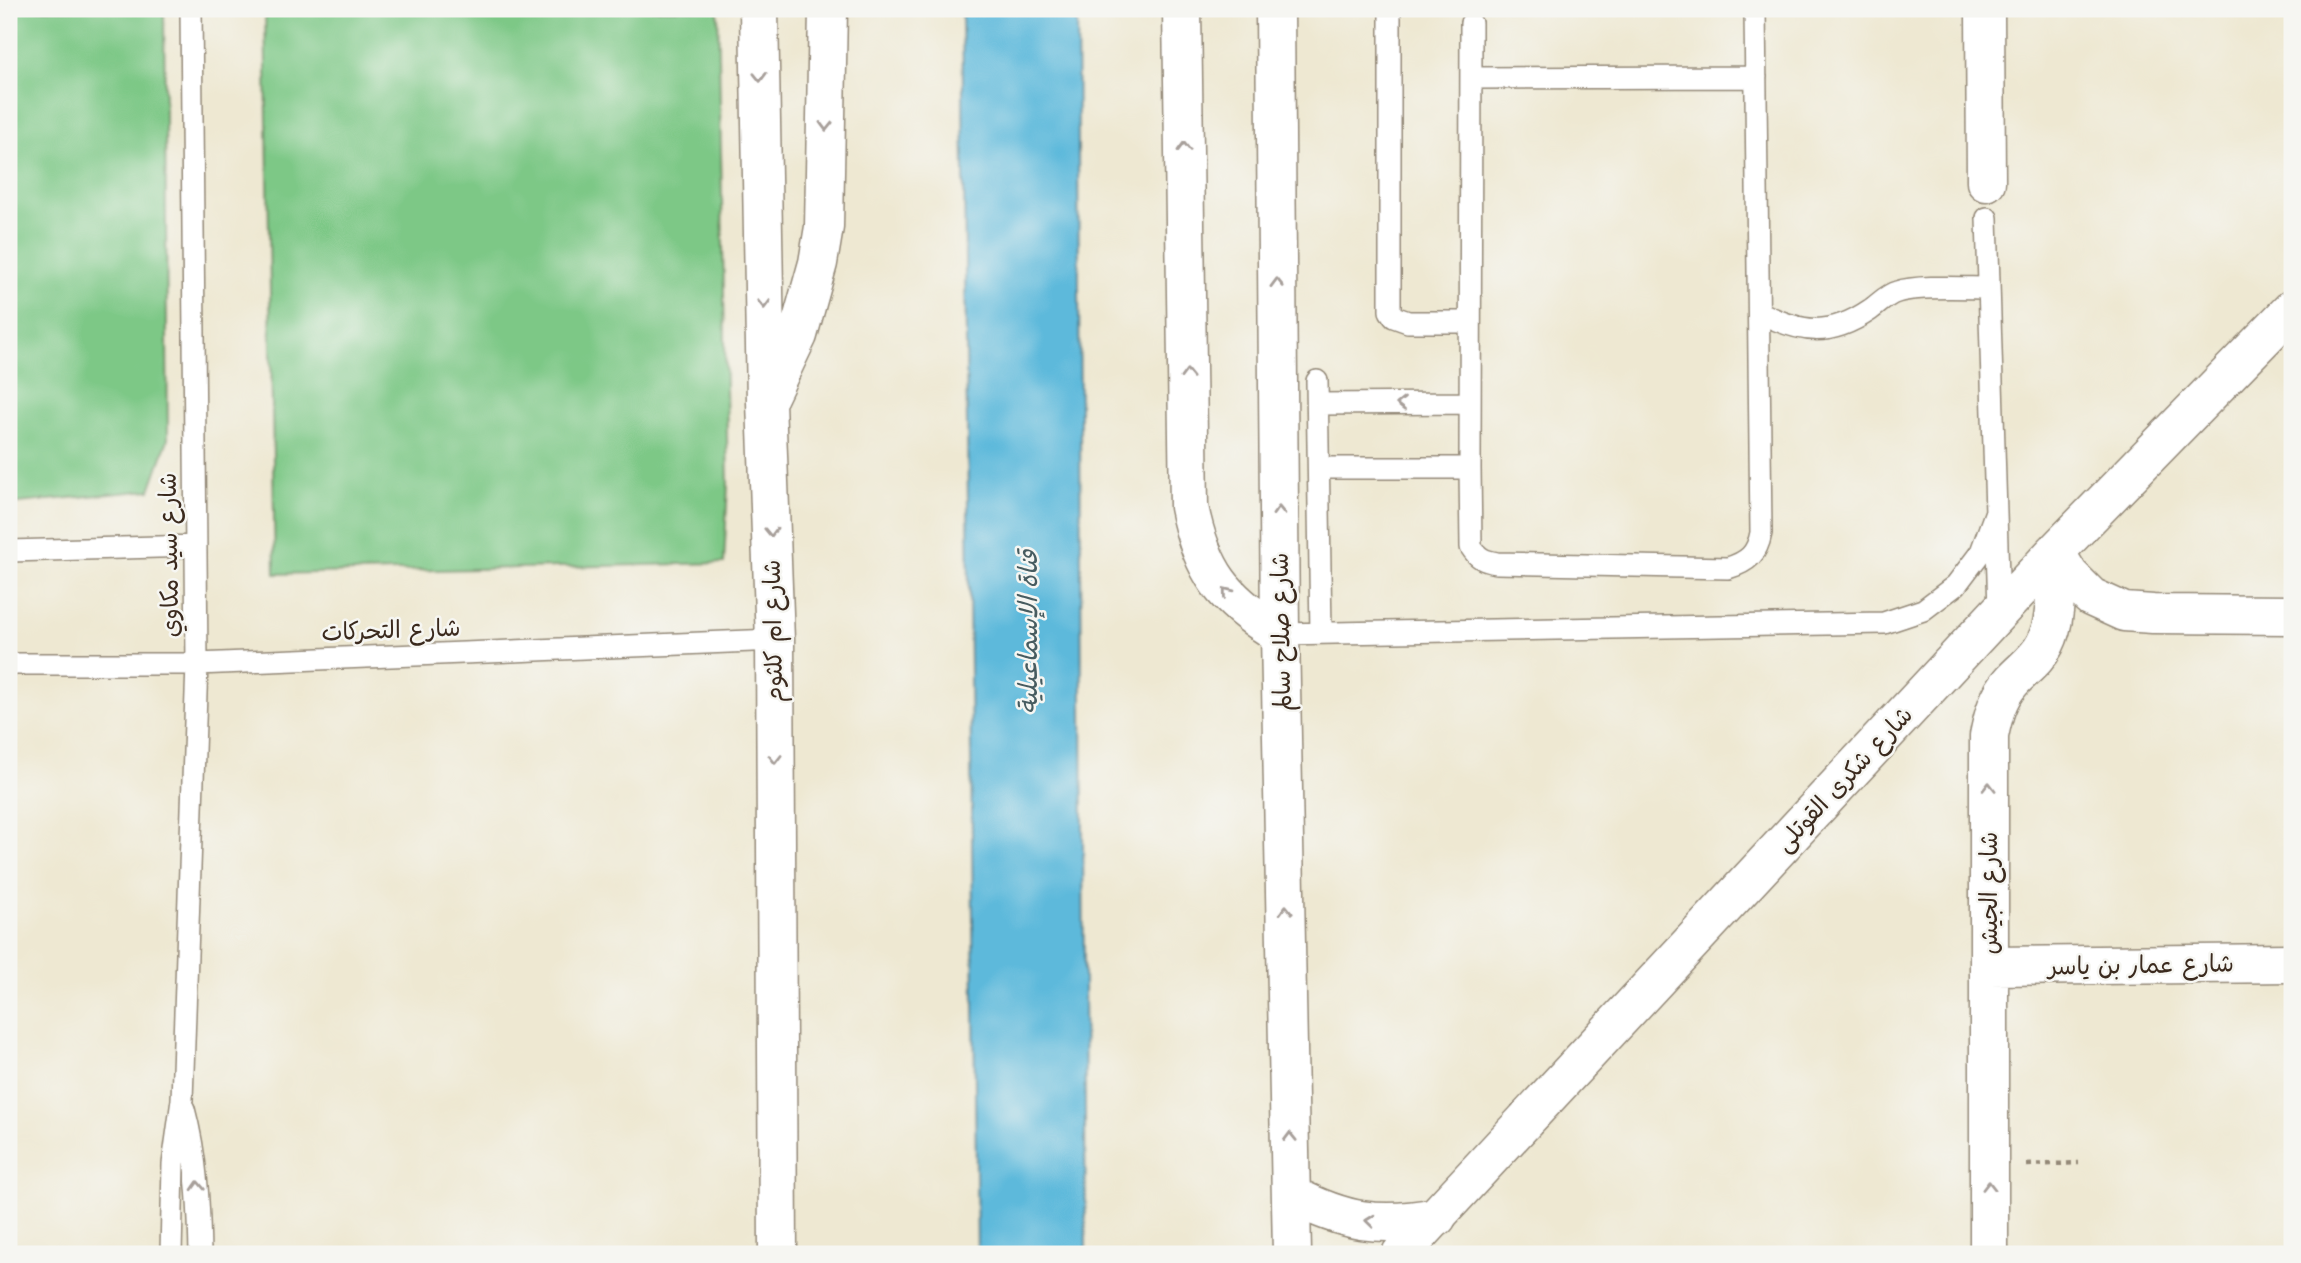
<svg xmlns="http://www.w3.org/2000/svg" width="2301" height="1263" font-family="'Playpen Sans','Playpen Sans Arabic',sans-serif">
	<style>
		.green { fill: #7dc886; stroke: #5c7952; stroke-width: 2 }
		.water { fill: #5db9db; stroke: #4c727c; stroke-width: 2 }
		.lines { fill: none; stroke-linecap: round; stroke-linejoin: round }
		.lane-casing { stroke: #948978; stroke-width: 24 }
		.street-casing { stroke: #948978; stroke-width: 41 }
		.highway-casing { stroke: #948978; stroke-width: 41 }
		.path { stroke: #948978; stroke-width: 4.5; stroke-dasharray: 5 5; stroke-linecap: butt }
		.lane { stroke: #fff; stroke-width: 21 }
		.street { stroke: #fff; stroke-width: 38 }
		.highway { stroke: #fff; stroke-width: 38 }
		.oneway { stroke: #a79f9a }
		.labels { text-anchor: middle; stroke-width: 5; stroke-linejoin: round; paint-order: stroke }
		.street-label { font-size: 24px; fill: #3b2a1e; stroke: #f6f6f2 }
		.water-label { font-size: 26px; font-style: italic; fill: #475c60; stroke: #f6f6f2 }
	</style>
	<rect width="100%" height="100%" fill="#f6f6f2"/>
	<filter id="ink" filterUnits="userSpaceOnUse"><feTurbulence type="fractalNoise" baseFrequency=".0143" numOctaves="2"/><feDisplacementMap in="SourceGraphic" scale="14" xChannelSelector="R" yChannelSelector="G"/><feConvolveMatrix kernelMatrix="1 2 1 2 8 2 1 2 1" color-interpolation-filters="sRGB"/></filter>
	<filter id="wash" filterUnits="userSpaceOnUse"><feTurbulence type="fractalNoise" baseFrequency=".00686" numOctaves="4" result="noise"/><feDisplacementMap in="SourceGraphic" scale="28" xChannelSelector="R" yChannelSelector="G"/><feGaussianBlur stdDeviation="1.57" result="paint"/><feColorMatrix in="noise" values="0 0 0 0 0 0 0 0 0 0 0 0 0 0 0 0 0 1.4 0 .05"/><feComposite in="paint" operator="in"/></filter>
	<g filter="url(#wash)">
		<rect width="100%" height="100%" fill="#eee8d2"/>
		<path class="green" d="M9 9H164L168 439 150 490 9 504Z
			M265 9H718L728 484 724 563 275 574Z"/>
		<path class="water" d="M962 9H1077L1086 1254H977Z"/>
	</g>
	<g filter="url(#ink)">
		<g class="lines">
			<g class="lane-casing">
				<path id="lane" d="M1390 12V311L1394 317 1408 322H1470
					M1471 23 1470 468 1471 547C1478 558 1484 561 1497 563L1728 568C1748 562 1757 554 1761 533L1755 9
					M1471 78 1756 77
					M1987 218 1999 611
					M1759 312C1801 333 1829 338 1870 310 1879 304 1886 295 1897 292 1917 285 1966 288 1989 288
					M1317 381 1321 633
					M1318 404 1470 403
					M1319 468H1470
					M9 551 196 546
					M1280 634 1884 623 1923 610 1956 585 1981 552 1995 514
					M9 664H197L775 640
					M184 1109C197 1157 199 1204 200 1254
					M171 1254 173 1164 182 1100 197 664 191 9"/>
			</g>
			<g class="street-casing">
				<path id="street" d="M1985 9 1986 182
					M2055 552 2069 575 2091 597 2124 612 2153 614 2292 615
					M1989 966 2292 963
					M1401 1254 2055 552 2292 309
					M1989 1254V736C1993 716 1998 696 2012 681 2024 668 2037 660 2045 644 2059 617 2054 582 2055 552"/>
			</g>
			<g class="highway-casing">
				<path id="highway" d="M759 9 766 402 775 640 778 1254
					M1182 9 1189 507C1202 571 1223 600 1280 634
					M1275 9 1280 634 1292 1254
					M769 396 798 335 818 263 824 227 828 9
					M1292 1195C1344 1222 1379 1228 1437 1217"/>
			</g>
			<path class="path" d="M2027 1165 2079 1163"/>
			<use href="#lane" class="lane"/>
			<use href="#street" class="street"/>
			<use href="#highway" class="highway"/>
		</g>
		<defs><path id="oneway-chevron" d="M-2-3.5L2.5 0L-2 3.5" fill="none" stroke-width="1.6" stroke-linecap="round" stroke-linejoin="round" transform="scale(1.75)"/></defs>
		<g class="oneway">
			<use href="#oneway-chevron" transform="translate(760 77) rotate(89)"/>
			<use href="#oneway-chevron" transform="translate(826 126) rotate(91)"/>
			<use href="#oneway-chevron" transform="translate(1184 147) rotate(-91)"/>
			<use href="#oneway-chevron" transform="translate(1277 283) rotate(-91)"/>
			<use href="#oneway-chevron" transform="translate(764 304) rotate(89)"/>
			<use href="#oneway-chevron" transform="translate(1187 374) rotate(-91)"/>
			<use href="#oneway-chevron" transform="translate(1401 404) rotate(180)"/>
			<use href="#oneway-chevron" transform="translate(1279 511) rotate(-91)"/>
			<use href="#oneway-chevron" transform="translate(771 532) rotate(88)"/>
			<use href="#oneway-chevron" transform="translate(1227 592) rotate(-129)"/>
			<use href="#oneway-chevron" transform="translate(775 759) rotate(90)"/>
			<use href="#oneway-chevron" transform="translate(1989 787) rotate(-90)"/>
			<use href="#oneway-chevron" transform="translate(1286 910) rotate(-91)"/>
			<use href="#oneway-chevron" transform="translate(1290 1137) rotate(-91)"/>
			<use href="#oneway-chevron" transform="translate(198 1186) rotate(-93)"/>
			<use href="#oneway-chevron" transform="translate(1989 1186) rotate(-90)"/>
			<use href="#oneway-chevron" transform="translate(1370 1221) rotate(-174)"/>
		</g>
	</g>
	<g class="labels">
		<g class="street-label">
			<text transform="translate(169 555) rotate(-91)" y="8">شارع سيد مكاوي</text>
			<text transform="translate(391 630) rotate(-2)" y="8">شارع التحركات</text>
			<text transform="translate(773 631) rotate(-91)" y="8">شارع ام كلثوم</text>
			<text transform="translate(1281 632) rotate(-91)" y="8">شارع صلاح سالم</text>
			<text transform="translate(1844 779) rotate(-47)" y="8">شارع شكرى القوتلى</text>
			<text transform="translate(1989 893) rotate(-90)" y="8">شارع الجيش</text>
			<text transform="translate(2141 965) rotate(-1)" y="8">شارع عمار بن ياسر</text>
		</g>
		<g class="water-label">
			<text transform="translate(1028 632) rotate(-90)" y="9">قناة الإسماعيلية</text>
		</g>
	</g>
	<rect width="2301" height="1263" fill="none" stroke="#f6f6f2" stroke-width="35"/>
</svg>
